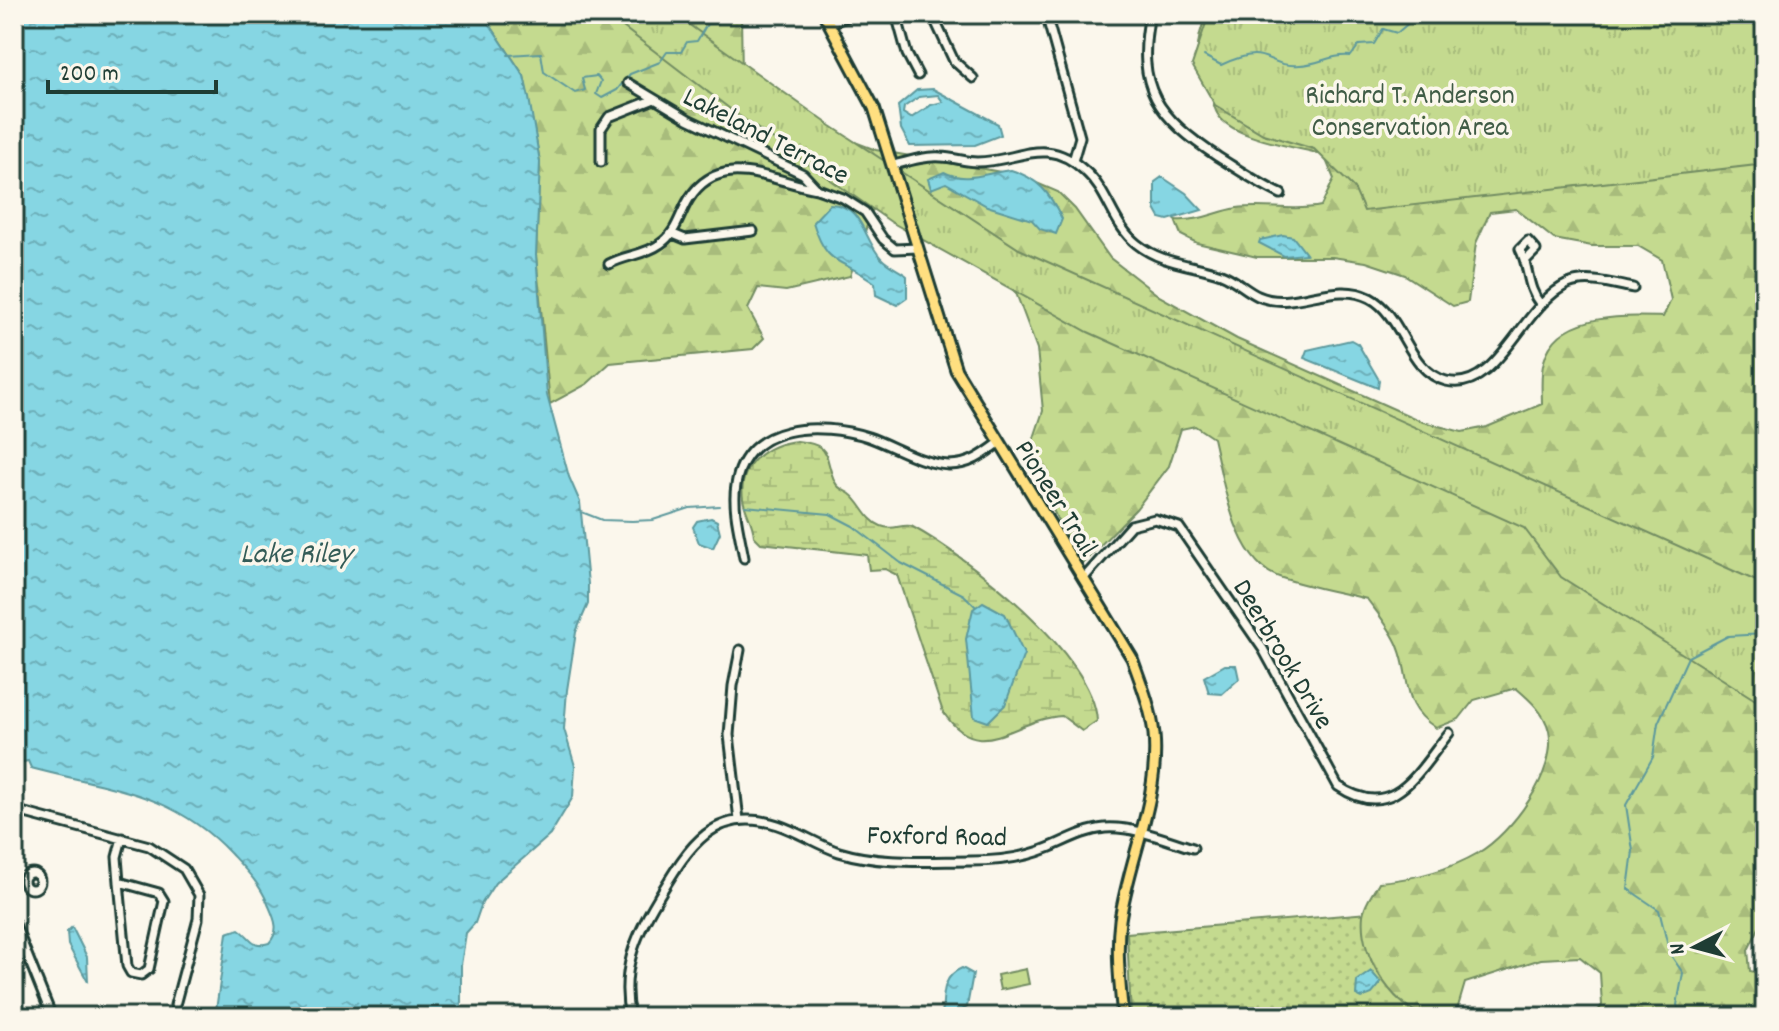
<svg xmlns="http://www.w3.org/2000/svg" width="1779" height="1031" font-family="Dekko,sans-serif">
	<style>
		.grass { fill: url(#grass-dots); stroke: #728c62; stroke-width: 2 }
		.forest { fill: url(#forest-firs); stroke: #728c62; stroke-width: 2 }
		.wetland { fill: url(#wetland-marsh); stroke: #728c62; stroke-width: 2 }
		.park { fill: url(#park-tufts); stroke: #728c62; stroke-width: 2 }
		.garden { fill: #c4da8f; stroke: #728c62; stroke-width: 2 }
		.water { fill: url(#water-ripples); stroke: #5d999d; stroke-width: 2; fill-rule: evenodd }
		.lines { fill: none; stroke-linecap: round; stroke-linejoin: round }
		.stream { stroke: #5d999d; stroke-width: 2 }
		.minor-casing { stroke: #1f3d34; stroke-width: 13 }
		.major-casing { stroke: #1f3d34; stroke-width: 15 }
		.minor { stroke: #fbf7ec; stroke-width: 7 }
		.major { stroke: #ffdf80; stroke-width: 9 }
		.labels { text-anchor: middle; stroke-width: 7; stroke-linejoin: round; paint-order: stroke }
		.park-label { font-size: 28px; fill: #405c46; stroke: #fbf7ec }
		.street-label { font-size: 28px; fill: #1f3d34; stroke: #fbf7ec }
		.water-label { font-size: 30px; font-style: italic; fill: #345c57; stroke: #fbf7ec }
	</style>
	<defs>
		<pattern id="grass-dots" width="8" height="8" patternUnits="userSpaceOnUse" patternTransform="scale(2)"><rect width="8" height="8" fill="#c4da8f"/><path d="M2 2h.1M6 6h.1" fill="none" stroke="#a8bc7c" stroke-width="1.8" stroke-linecap="round"/></pattern>
		<pattern id="forest-firs" width="22" height="20" patternUnits="userSpaceOnUse" patternTransform="scale(2)"><rect width="22" height="20" fill="#c4da8f"/><path d="M5 1l3.5 6h-7zM16 11l3.5 6h-7z" fill="#a8bc7c"/></pattern>
		<pattern id="wetland-marsh" width="20" height="14" patternUnits="userSpaceOnUse" patternTransform="scale(2)"><rect width="20" height="14" fill="#c4da8f"/><path d="M1 5h8M5 5V1M11 12h8M15 12V8" fill="none" stroke="#a8bc7c"/></pattern>
		<pattern id="park-tufts" width="24" height="20" patternUnits="userSpaceOnUse" patternTransform="scale(2)"><rect width="24" height="20" fill="#c4da8f"/><path d="M3 7l-1-3M5 7V3M7 7l1-3M15 17l-1-3M17 17v-4M19 17l1-3" fill="none" stroke="#a8bc7c"/></pattern>
		<pattern id="water-ripples" width="26" height="14" patternUnits="userSpaceOnUse" patternTransform="scale(2)"><rect width="26" height="14" fill="#86d6e3"/><path d="M2 4q2-2 4 0t4 0M15 11q2-2 4 0t4 0" fill="none" stroke="#6dafb9"/></pattern>
	</defs>
	<rect width="100%" height="100%" fill="#fbf7ec"/>
	<filter id="ink" filterUnits="userSpaceOnUse"><feTurbulence type="fractalNoise" baseFrequency=".0125" numOctaves="2"/><feDisplacementMap in="SourceGraphic" scale="16" xChannelSelector="R" yChannelSelector="G"/><feConvolveMatrix kernelMatrix="1 2 1 2 8 2 1 2 1" color-interpolation-filters="sRGB"/></filter>
	<g filter="url(#ink)">
		<path class="grass" d="M1368 913 1380 942 1371 960 1393 989 1449 1017H1131L1127 933Z"/>
		<path class="forest" d="M483 14H741L742 76 791 118 876 150 1018 175 1058 192 1075 209 1110 258 1159 296 1237 339 1423 422 1462 432 1487 427 1542 404C1542 391 1540 374 1544 361 1557 312 1624 316 1663 317L1671 300 1662 260 1638 246H1592L1554 239 1516 209 1490 212 1476 243 1468 302 1453 306 1405 275 1366 262 1332 257H1257L1197 243 1181 235 1175 220C1198 222 1215 212 1237 208 1266 204 1293 212 1321 206L1334 179 1324 155C1298 147 1230 139 1217 113 1213 106 1213 98 1208 90 1194 66 1195 40 1207 14H1765V916L1748 950 1750 971 1765 974V1017H1594L1602 1005 1600 973 1580 957 1541 959 1465 983 1455 1017C1446 1017 1433 1019 1424 1016 1390 1002 1359 954 1363 915 1364 904 1374 892 1379 882 1414 879 1447 871 1478 853 1511 834 1558 771 1549 731 1545 713 1529 699 1516 688L1474 700 1459 719 1436 728C1400 705 1412 680 1398 646 1391 629 1378 614 1367 599 1339 592 1309 587 1282 578 1234 565 1223 479 1213 438L1195 426 1181 429 1169 466 1136 509 1083 563 1075 557 1041 484 1033 441 1043 411 1037 349 1016 293 993 269 874 205 850 276 786 291 758 288 748 309 764 338 753 349 610 363 587 384 550 404 536 255 540 161 524 76Z"/>
		<path class="wetland" d="M797 441C834 445 823 456 835 482 838 489 844 490 850 494 862 503 866 520 881 526 893 531 900 524 911 526 967 556 1094 655 1097 721L1082 731 1062 716C1012 719 981 767 943 712L897 575 885 569 869 570 867 555 761 543 754 536C753 522 745 512 743 499 738 464 766 444 797 441Z"/>
		<path class="park" d="M606 14H674L831 126 1019 249 1765 585V706L1561 577 1524 528 1088 332 891 222 738 115Z
			M1209 14H1765V164L1364 211 1354 188 1314 149 1263 134 1215 105 1192 65Z"/>
		<path class="garden" d="M1026 969 1029 984 1000 990 997 975Z"/>
		<path class="water" d="M14 14H483L524 76 529 98 540 162 536 255 547 395 569 477 580 502 588 584V604L576 632 567 690 564 729 575 766 573 797 550 835 495 883 482 903 475 923 466 933 461 965V1017H215L227 933 239 929C251 937 252 948 269 943 281 930 274 918 268 904 260 884 246 870 231 854 172 791 110 789 31 768L28 761 14 764Z
			M933 89 998 124 1001 135 975 145 910 146 901 129 898 106 917 90ZM938 95 943 102 931 105 911 118 903 113 904 107 919 97Z
			M1011 170C1038 178 1050 193 1062 219L1056 234 1040 229 1032 220 987 206 946 183 931 189 928 179 944 172C966 184 988 172 1011 170Z
			M1162 177 1186 193 1202 210 1168 220 1160 218 1155 209V182Z
			M830 204C863 205 863 238 881 258 887 265 899 270 907 276V298L897 305 876 295 875 283C841 257 827 269 813 222Z
			M1283 235 1293 237 1306 254 1284 256 1259 243 1260 240Z
			M1351 340 1358 344 1379 380 1378 388 1304 358 1307 350Z
			M711 518 717 521 720 533 713 548 699 543 693 527 697 521Z
			M983 602 1005 614 1024 654 1005 705 988 722 974 717 966 639 973 609Z
			M1225 665H1236L1239 679 1222 694 1209 693 1204 677Z
			M72 927 87 957 88 982 68 945 67 932Z
			M962 968 973 974 967 1007 950 1017H942C944 998 940 977 962 968Z
			M1371 971 1381 983 1372 994 1362 998 1356 995 1357 981Z"/>
		<g class="lines">
			<path class="stream" d="M508 55 541 53 544 72 575 93 585 90 582 78 597 76 601 81 596 94 602 98 617 90 630 74 660 62 667 52H681L687 42 697 41 707 24 718 23 720 14
				M1204 56 1221 65C1272 41 1262 68 1300 65 1320 64 1331 54 1351 56L1359 45 1374 44 1383 29 1397 33 1419 14
				M745 506 830 514 853 526 901 563 964 595 975 606
				M579 511 602 520 632 521 653 520 690 508 719 506
				M1682 1017 1677 1005 1683 973 1670 954 1659 910 1628 889 1633 851 1626 805 1653 757 1658 723 1688 657 1728 636 1765 634"/>
			<g class="minor-casing">
				<path id="minor" d="M896 14 907 54 918 75
					M932 14 954 61 973 78
					M1046 14 1080 137 1073 161
					M1150 14C1135 89 1158 117 1218 157 1239 170 1259 184 1281 194
					M829 23 855 14
					M628 83 688 119 803 174 817 189 843 198 865 212 883 239 895 249 918 248
					M601 162V129L609 117 652 100
					M894 165C909 161 925 156 941 157 953 157 964 162 977 162 1019 162 1045 134 1085 171 1109 192 1112 224 1137 244 1162 264 1192 264 1221 274 1235 279 1245 290 1258 296 1294 312 1334 279 1370 298 1404 316 1407 371 1446 381 1498 394 1522 304 1568 284 1588 276 1613 284 1633 288
					M673 234 685 239 753 231
					M1527 259 1536 250 1528 241 1520 249C1530 268 1526 287 1541 305
					M609 264C625 255 645 255 660 244 677 233 679 215 689 199 720 149 773 182 817 189
					M744 558C740 535 732 508 736 485 746 422 820 422 868 437 894 446 921 464 949 465 970 465 983 455 999 443
					M1083 579 1131 525 1155 519 1179 527 1263 649 1338 786C1394 824 1418 771 1449 733
					M14 810 149 846 184 869 199 895 198 919 175 1005
					M739 820 729 735 733 686 740 650
					M24 881a8 8 0 1 1 16 0a8 8 0 1 1-16 0Z
					M119 882 159 893 164 901 149 969 141 975 131 973 127 966 119 882 117 857 122 838
					M14 922 52 1017
					M630 1017C620 972 635 936 658 898 687 850 712 804 778 825 799 832 818 845 839 852 881 865 928 861 971 861 998 861 1024 858 1048 848 1067 840 1084 830 1105 828 1134 826 1166 840 1193 848"/>
			</g>
			<g class="major-casing">
				<path id="major" d="M824 14 874 108 956 370 1132 658C1141 683 1151 708 1154 734 1160 798 1129 858 1120 920 1116 952 1120 985 1123 1017"/>
			</g>
			<use href="#minor" class="minor"/>
			<use href="#major" class="major"/>
		</g>
	</g>
	<g class="labels">
		<g class="park-label">
			<text x="1410" y="103">Richard T. Anderson<tspan x="1410" dy="32">Conservation Area</tspan></text>
		</g>
		<g class="street-label">
			<text transform="translate(767 134) rotate(27)" y="10">Lakeland Terrace</text>
			<text transform="translate(1058 497) rotate(58)" y="10">Pioneer Trail</text>
			<text transform="translate(1285 653) rotate(59)" y="10">Deerbrook Drive</text>
			<text transform="translate(937 834) rotate(1)" y="10">Foxford Road</text>
		</g>
		<g class="water-label">
			<text x="296" y="562">Lake Riley</text>
		</g>
	</g>
	<rect width="1779" height="1031" fill="none" stroke="#fbf7ec" stroke-width="48"/>
	<rect x="24" y="24" width="1731" height="983" fill="none" stroke="#1f3d34" stroke-width="3" filter="url(#ink)"/>
	<g transform="translate(1695 947) rotate(264)" stroke="#fbf7ec" stroke-width="6" paint-order="stroke">
	<path d="M0-6L14 30L0 20L-14 30Z" fill="#1f3d34"/>
	<text y="-12" font-size="22" font-weight="bold" text-anchor="middle" fill="#1f3d34">N</text>
	</g>
	<path d="M48 80v12h168v-12" fill="none" stroke="#1f3d34" stroke-width="4"/>
	<text x="60" y="80" font-size="24" fill="#1f3d34" stroke="#fbf7ec" stroke-width="6" paint-order="stroke">200 m</text>
</svg>
